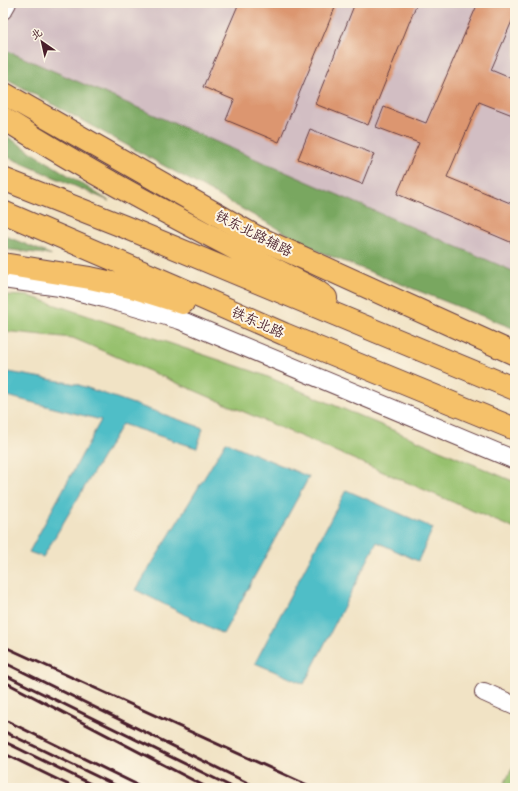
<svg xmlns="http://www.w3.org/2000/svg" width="518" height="791" font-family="Dekko,'LXGW WenKai TC',sans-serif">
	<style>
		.industrial { fill: #d2bec3 }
		.green { fill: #97c16e; stroke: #70704c }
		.forest { fill: #79a761; stroke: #626346 }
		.water { fill: #50bec7; stroke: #4d6e79 }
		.building { fill: #dc9670 }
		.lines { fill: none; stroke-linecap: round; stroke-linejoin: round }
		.minor-casing { stroke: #633c42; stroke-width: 20 }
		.major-casing { stroke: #633c42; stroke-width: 24 }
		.highway-casing { stroke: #633c42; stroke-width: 24 }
		.minor { stroke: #fff; stroke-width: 18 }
		.major { stroke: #f5c16b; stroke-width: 22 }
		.highway { stroke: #f5c16b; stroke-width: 22 }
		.rail { stroke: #4a1f2b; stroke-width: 3 }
		.labels { text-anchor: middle; stroke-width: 4; stroke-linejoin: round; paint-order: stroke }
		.street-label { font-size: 14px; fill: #4a1f2b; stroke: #fcf5e5 }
	</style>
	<rect width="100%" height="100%" fill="#fcf5e5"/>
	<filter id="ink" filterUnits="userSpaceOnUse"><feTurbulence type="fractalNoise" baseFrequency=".025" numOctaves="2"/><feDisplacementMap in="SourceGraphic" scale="8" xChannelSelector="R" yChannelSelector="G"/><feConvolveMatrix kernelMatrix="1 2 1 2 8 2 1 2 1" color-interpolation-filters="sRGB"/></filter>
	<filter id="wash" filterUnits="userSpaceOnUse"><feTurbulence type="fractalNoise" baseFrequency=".012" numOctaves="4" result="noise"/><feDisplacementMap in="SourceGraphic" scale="16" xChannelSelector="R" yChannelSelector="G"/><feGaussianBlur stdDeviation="0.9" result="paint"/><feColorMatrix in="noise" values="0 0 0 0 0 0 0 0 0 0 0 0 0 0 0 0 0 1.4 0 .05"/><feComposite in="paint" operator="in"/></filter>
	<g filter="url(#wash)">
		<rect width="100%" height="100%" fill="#f1e3c5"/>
		<path class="industrial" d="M3 3H515V272L3 50Z"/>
		<path class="green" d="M3 295 29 296 261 374 515 482V529L73 338 3 331Z
			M515 763V788H502Z"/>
		<path class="forest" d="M3 49 515 272V329L320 252 7 79 3 75Z
			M3 134 109 201 3 155Z
			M3 235 52 255 3 249Z"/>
		<path class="water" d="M3 371 76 384 203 428 197 448 122 424 43 557 29 552 101 420 3 395Z
			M226 442 309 477 223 634 136 590Z
			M346 490 433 528 418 561 377 542 304 684 255 663Z"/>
		<g id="blocks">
			<path class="building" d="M239 3H337L279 142 226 120 234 100 203 87Z
				M355 3H417L368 125 315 104Z
				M478 3H515V14L491 70 515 80V116L479 102 447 177 515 205V244L397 194 419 143 376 127 384 107 426 123Z
				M310 129 374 154 362 184 298 159Z"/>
		</g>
	</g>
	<g filter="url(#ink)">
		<use href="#blocks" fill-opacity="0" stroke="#633c42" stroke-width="1"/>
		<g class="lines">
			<g class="minor-casing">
				<path id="minor" d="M3 10 7 3
					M3 279 60 287 104 298 180 320 515 460
					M484 692 515 706"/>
			</g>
			<g class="major-casing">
				<path id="major" d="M3 93 255 236 515 354"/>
			</g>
			<g class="highway-casing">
				<path id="highway" d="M3 118C104 182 210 236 315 290L326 298
					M3 179 125 227 515 389
					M3 212 175 286 284 334 515 429
					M3 264 90 278 135 288 183 303"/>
			</g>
			<use href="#minor" class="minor"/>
			<use href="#major" class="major"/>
			<use href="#highway" class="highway"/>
			<path class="rail" d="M3 646 314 788
				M3 662 258 788
				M3 674 234 788
				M3 681 208 788
				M3 719 144 788
				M3 731 121 788
				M3 741 99 788
				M3 753 75 788"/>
		</g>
	</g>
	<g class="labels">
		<g class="street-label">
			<text transform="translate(254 233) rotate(27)" y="5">铁东北路辅路</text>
			<text transform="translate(258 322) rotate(24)" y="5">铁东北路</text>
		</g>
	</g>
	<rect width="518" height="791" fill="none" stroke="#fcf5e5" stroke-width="16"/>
	<g transform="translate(42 42) rotate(326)" stroke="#fcf5e5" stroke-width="3" paint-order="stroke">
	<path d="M0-3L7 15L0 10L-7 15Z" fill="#4a1f2b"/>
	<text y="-6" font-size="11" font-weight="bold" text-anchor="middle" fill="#4a1f2b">北</text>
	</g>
</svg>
